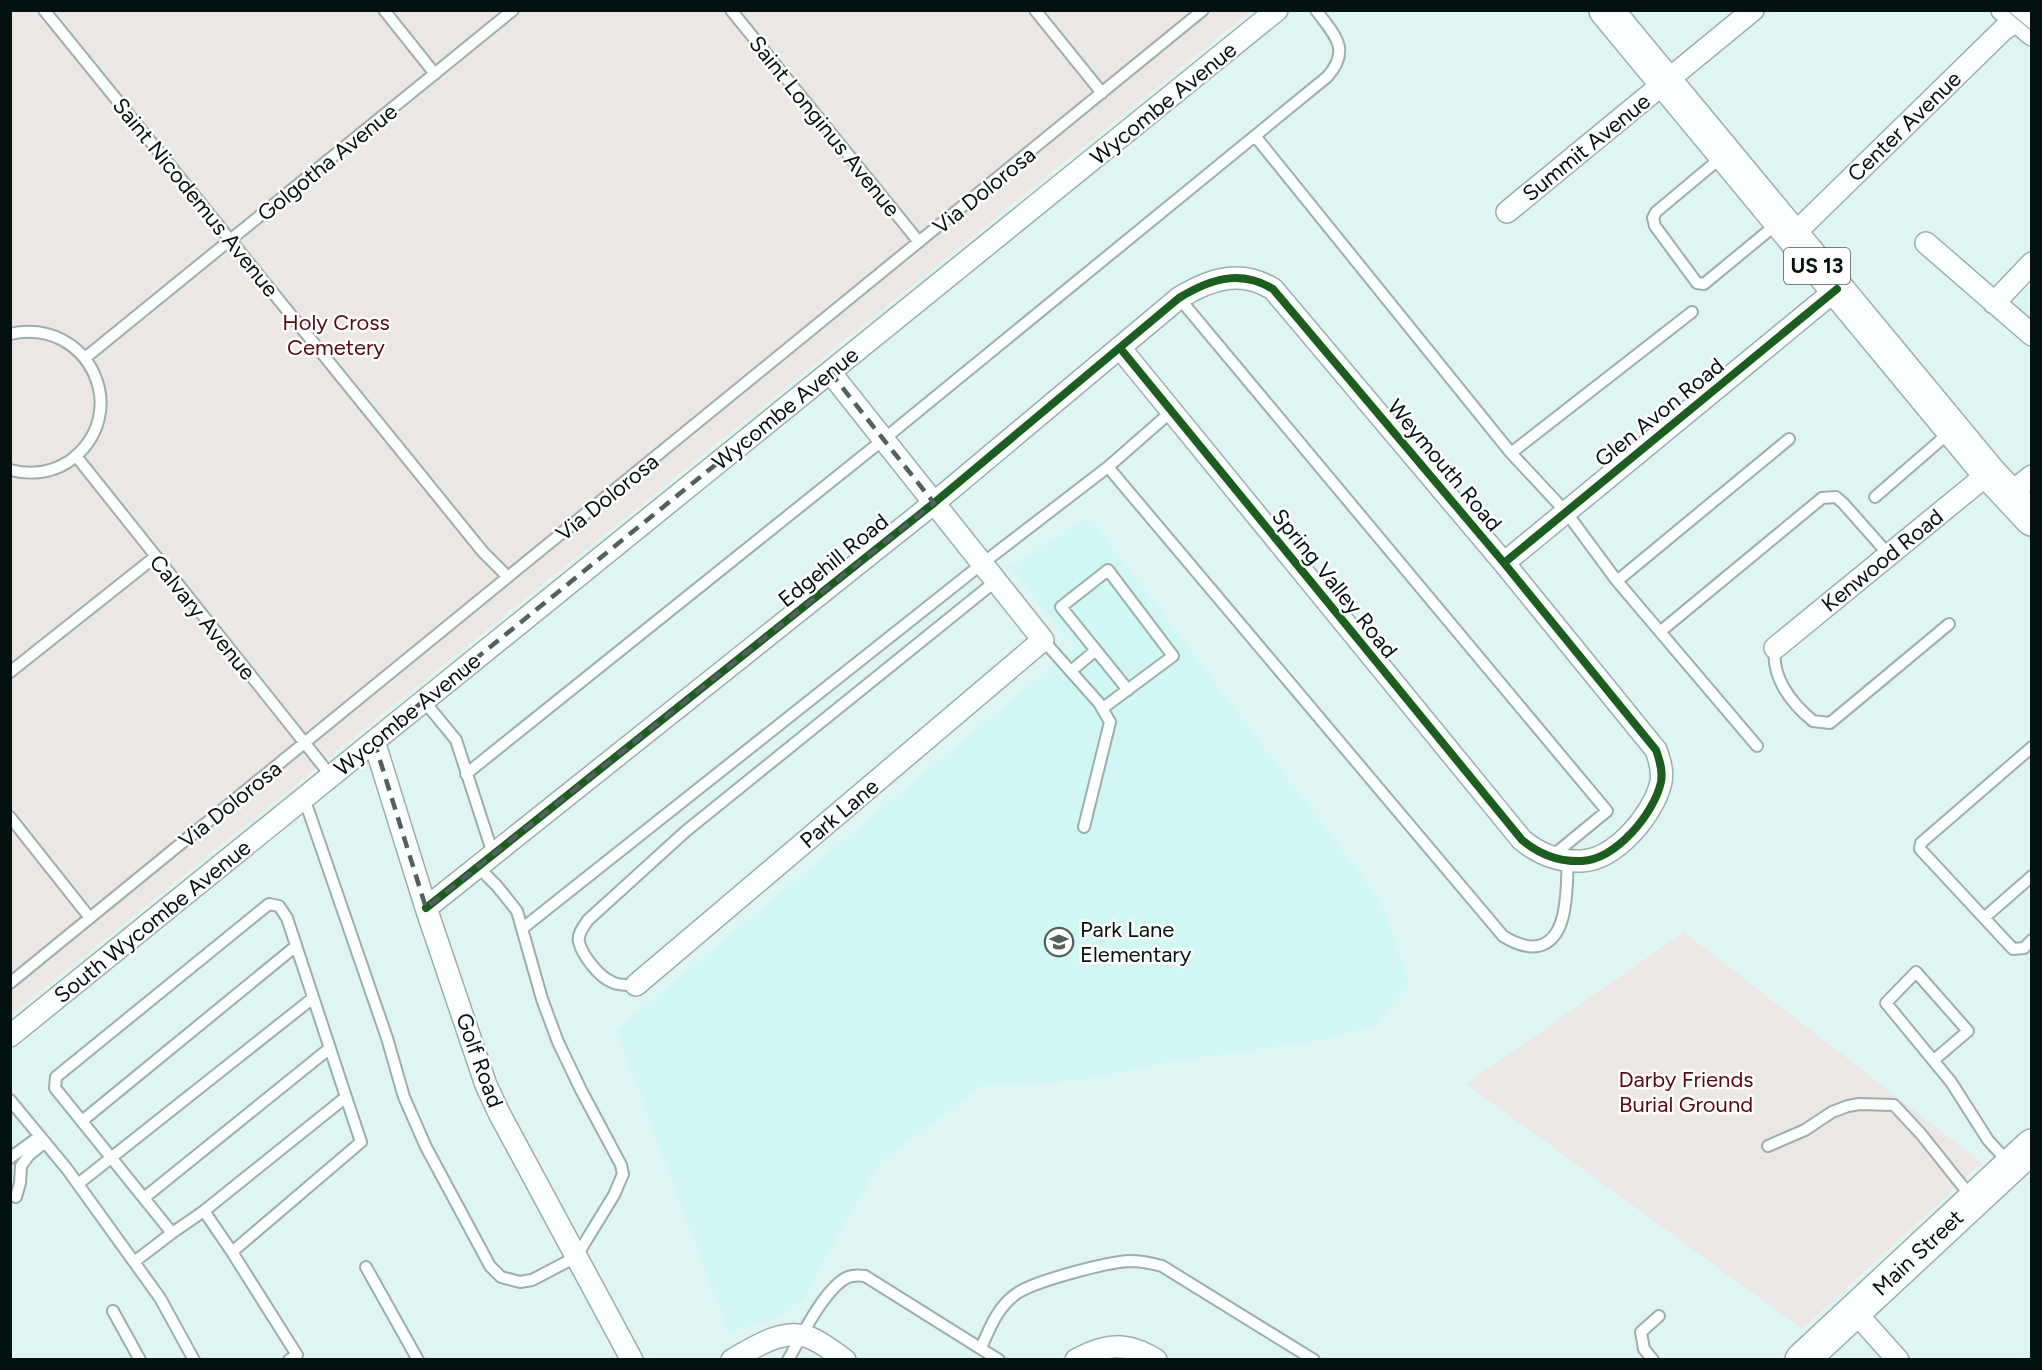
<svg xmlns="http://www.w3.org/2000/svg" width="2042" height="1370" font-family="Figtree,sans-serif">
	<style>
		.built { fill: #d0f7f3 }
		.green { fill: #ece6e4 }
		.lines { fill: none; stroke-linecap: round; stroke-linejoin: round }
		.service-casing { stroke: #9dafad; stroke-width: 14 }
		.minor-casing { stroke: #9dafad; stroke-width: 24 }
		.primary-casing { stroke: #9dafad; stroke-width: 36 }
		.service { stroke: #fafefd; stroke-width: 10 }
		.minor { stroke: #fafefd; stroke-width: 21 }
		.primary { stroke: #fafefd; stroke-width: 33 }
		.tram { stroke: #b5baba; stroke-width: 1.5 }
		.cycleway-casing { stroke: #fff; stroke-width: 11 }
		.cycleway { stroke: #1b5e20; stroke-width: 8 }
		.marked { fill: none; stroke: #50615f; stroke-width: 4.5; stroke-dasharray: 12 8; stroke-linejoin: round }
		.labels { text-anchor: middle; stroke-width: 5; stroke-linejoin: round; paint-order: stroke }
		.shield { fill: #fff; stroke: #4f5858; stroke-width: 1.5 }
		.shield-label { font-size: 21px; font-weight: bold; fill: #031110 }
		.street-label { font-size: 22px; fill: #031110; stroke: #fff }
		.park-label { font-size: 22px; fill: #58080e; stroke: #fff }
		.poi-label { font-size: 22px; fill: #031110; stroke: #fff; text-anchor: start }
	</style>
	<rect width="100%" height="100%" fill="#dff5f3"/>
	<path class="built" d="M1089 516 1380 900 1410 984 1376 1025 1325 1040 1161 1063 1085 1080 982 1086 881 1162 846 1221 804 1300 776 1318 728 1333 616 1030 1074 648 1010 567Z"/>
	<path class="green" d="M11 11H1251L11 1015Z
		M1684 932 1982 1163 1802 1329 1466 1084Z"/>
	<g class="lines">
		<g class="service-casing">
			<path id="service" d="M44 10 483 552 508 577
				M384 10 435 74
				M731 10 919 242
				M1035 10 1102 93
				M1255 136 1511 453 1566 512 1617 581 1757 746
				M1723 156 1656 212 1653 218 1655 226 1697 283 1704 284 1710 279 1778 223
				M1179 298 1607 811 1551 857
				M10 334C90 316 135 416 68 462 51 473 30 475 10 470
				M85 358 513 10
				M1511 453 1692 312
				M76 456 331 776
				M1108 467 1503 936C1514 943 1525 948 1538 946 1570 939 1566 886 1568 860
				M1875 497 1950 432
				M1617 581 1789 439
				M1661 631 1822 498 1836 497 1843 503 1889 555
				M1043 640 1099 703 1110 722 1084 827
				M1775 648C1771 677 1791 703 1813 721L1830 723 1949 624
				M1071 671 1096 650
				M10 672 155 557
				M424 701 456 740 493 854
				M1103 708 1173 656 1108 570 1061 607 1128 690
				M2032 747 1921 843 1920 849 2013 949 2024 948 2032 940
				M466 774 884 439 1327 77C1352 49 1334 35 1316 10
				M304 798 387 1038 404 1097 426 1147 490 1266 501 1277 520 1282 532 1280 576 1257 614 1195 623 1174 621 1165 581 1090 558 1042 542 999 517 911 497 886 478 867
				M10 817 90 918
				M1984 918 2032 876
				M523 928 983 563 1108 467 1172 411
				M10 983 1203 10
				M636 985C628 985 619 986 612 982 599 977 582 955 579 942 577 934 584 926 588 920L686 831 997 580
				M1934 1060 1968 1031 1916 972 1886 1003 1951 1082 1988 1140 2009 1163
				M10 1100 67 1169 160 1298 194 1360
				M82 1121 296 946
				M1768 1146 1805 1130 1832 1112 1848 1106 1859 1104 1894 1105 1921 1134 1972 1198
				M10 1158 40 1136
				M78 1184 313 998
				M16 1197 20 1183 21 1166 29 1155 45 1142
				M144 1198 330 1048
				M172 1233 204 1211
				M232 1252 361 1142 346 1097
				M134 1262 172 1233 55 1088 56 1077 269 904 279 906 287 918 346 1097 204 1211 232 1252 297 1355 289 1360
				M366 1267 418 1360
				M113 1311 140 1360
				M981 1348C990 1327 999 1304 1019 1292 1039 1280 1107 1262 1130 1261 1141 1261 1151 1263 1162 1266L1314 1360
				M788 1360C801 1337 824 1290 846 1278 852 1275 858 1275 865 1276L999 1360
				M1653 1360 1644 1349 1641 1332 1659 1316"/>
		</g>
		<g class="minor-casing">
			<path id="minor" d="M2002 10 2032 35
				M1507 212 1753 10
				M1792 236 2004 29 2032 12
				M1926 243 2032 335
				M1994 303 2032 263
				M2008 495 2032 476
				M1504 563 1837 289
				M1775 648 1989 473
				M374 741 426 908 486 1085 499 1113 632 1360
				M426 908 934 503 1179 298C1210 279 1240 269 1273 289L1504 563 1656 750C1660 761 1663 771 1661 782 1654 814 1616 859 1582 861 1560 862 1539 854 1522 840L1120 348
				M636 985 1043 640 830 372
				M10 1036 1277 10
				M1854 1311 1898 1360
				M732 1360C753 1348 782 1328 808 1337 821 1341 834 1353 845 1360
				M1076 1360C1106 1343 1127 1342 1156 1360"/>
		</g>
		<g class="primary-casing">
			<g id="primary">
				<path d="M1606 10 1989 473 2032 519"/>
				<path id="s1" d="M1802 1360 2032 1146"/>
			</g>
		</g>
		<use href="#service" class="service"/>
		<use href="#minor" class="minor"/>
		<use href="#primary" class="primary"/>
		<path class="tram" d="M2007 10 2032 31"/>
		<g class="cycleway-casing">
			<path id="cycleway" d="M1504 563 1837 289
				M426 908 934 503 1179 298C1210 279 1240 269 1273 289L1504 563 1656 750C1660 761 1663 771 1661 782 1654 814 1616 859 1582 861 1560 862 1539 854 1522 840L1120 348"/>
		</g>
		<use href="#cycleway" class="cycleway"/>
	</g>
	<path class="marked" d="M830 372 934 503 426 908 374 741Z"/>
	<defs>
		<g id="school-ring" transform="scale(1.5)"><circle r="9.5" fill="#fff" stroke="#50615f" stroke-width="1.5"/><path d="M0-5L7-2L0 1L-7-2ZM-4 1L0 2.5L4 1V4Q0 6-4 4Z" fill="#50615f"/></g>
	</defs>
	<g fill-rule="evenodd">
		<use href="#school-ring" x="1059" y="942"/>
	</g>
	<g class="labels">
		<rect class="shield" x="1784" y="248" width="66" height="36" rx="4.5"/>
		<g class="shield-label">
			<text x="1817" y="273">US 13</text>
		</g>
		<g class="street-label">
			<text transform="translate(1163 103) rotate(-39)" y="8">Wycombe Avenue</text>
			<text transform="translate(825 126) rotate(51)" y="8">Saint Longinus Avenue</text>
			<text transform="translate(1904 126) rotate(-44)" y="8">Center Avenue</text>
			<text transform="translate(1586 147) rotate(-39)" y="8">Summit Avenue</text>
			<text transform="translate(327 162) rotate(-39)" y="8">Golgotha Avenue</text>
			<text transform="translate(984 190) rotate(-39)" y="8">Via Dolorosa</text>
			<text transform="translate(196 197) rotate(51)" y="8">Saint Nicodemus Avenue</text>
			<text transform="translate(785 408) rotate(-39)" y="8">Wycombe Avenue</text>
			<text transform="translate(1659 412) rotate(-39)" y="8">Glen Avon Road</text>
			<text transform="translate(1445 465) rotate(50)" y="8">Weymouth Road</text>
			<text transform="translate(607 497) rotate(-39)" y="8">Via Dolorosa</text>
			<text transform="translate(833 560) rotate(-39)" y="8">Edgehill Road</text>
			<text transform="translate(1882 560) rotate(-39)" y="8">Kenwood Road</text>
			<text transform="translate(1335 583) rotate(51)" y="8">Spring Valley Road</text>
			<text transform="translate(203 617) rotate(51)" y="8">Calvary Avenue</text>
			<text transform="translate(407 714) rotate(-39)" y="8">Wycombe Avenue</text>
			<text transform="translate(230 804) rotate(-39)" y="8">Via Dolorosa</text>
			<text transform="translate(839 813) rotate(-40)" y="8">Park Lane</text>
			<text transform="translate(152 921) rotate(-39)" y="8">South Wycombe Avenue</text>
			<text transform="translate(480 1060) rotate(70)" y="8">Golf Road</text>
			<text dy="8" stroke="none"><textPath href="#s1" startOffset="158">Main Street</textPath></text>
		</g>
		<g class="park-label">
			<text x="336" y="330">Holy Cross<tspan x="336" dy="25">Cemetery</tspan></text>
			<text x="1686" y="1087">Darby Friends<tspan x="1686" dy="25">Burial Ground</tspan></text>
		</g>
		<g class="poi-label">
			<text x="1080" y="937">Park Lane<tspan x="1080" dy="25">Elementary</tspan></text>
		</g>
	</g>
	<rect width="2042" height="1370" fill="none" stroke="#031110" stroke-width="24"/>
</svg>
